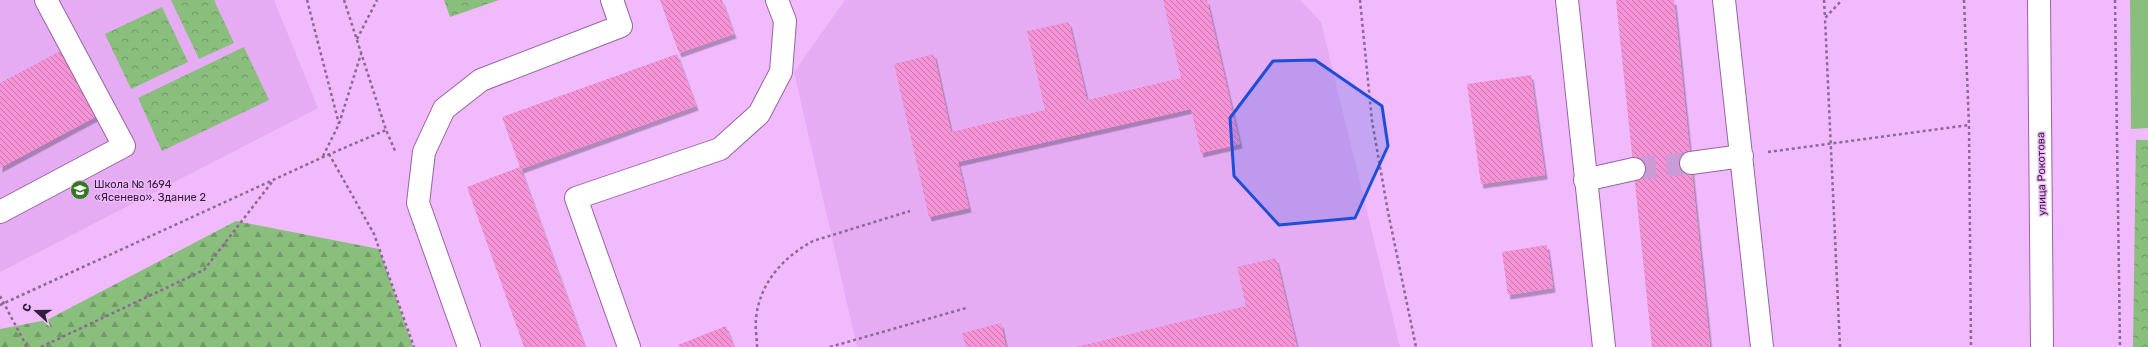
<svg xmlns="http://www.w3.org/2000/svg" width="2148" height="347" font-family="Rubik,sans-serif">
	<style>
		.built { fill: #e6acf3 }
		.grass { fill: #89be7d }
		.forest { fill: url(#forest-firs) }
		.park { fill: url(#park-crowns) }
		.building { fill: url(#building-back-hatch); filter: url(#shadow) }
		.lines { fill: none; stroke-linecap: round; stroke-linejoin: round }
		.minor-tunnel { stroke: #ca9bd5; stroke-width: 22; stroke-dasharray: 22 11; stroke-linecap: butt }
		.minor-casing { stroke: #9765a2; stroke-width: 24 }
		.path { stroke: #8d6895; stroke-width: 2.5; stroke-dasharray: 3 3; stroke-linecap: butt }
		.minor { stroke: #fff; stroke-width: 22 }
		.marked { fill: #1d4ed8; fill-opacity: 0.2; stroke: #1d4ed8; stroke-width: 3; stroke-linejoin: round }
		.labels { text-anchor: middle; stroke-width: 3; stroke-linejoin: round; paint-order: stroke }
		.street-label { font-size: 11px; fill: #321e37; stroke: #f0bafc }
		.poi-label { font-size: 11px; fill: #321e37; stroke: #f0bafc; text-anchor: start }
	</style>
	<defs>
		<pattern id="forest-firs" width="22" height="20" patternUnits="userSpaceOnUse"><rect width="22" height="20" fill="#89be7d"/><path d="M5 1l3.5 6h-7zM16 11l3.5 6h-7z" fill="#719a67"/></pattern>
		<pattern id="park-crowns" width="20" height="18" patternUnits="userSpaceOnUse"><rect width="20" height="18" fill="#89be7d"/><path d="M2 6a3 3 0 1 1 6 0M12 15a3 3 0 1 1 6 0" fill="none" stroke="#719a67"/></pattern>
		<pattern id="building-back-hatch" width="6" height="6" patternUnits="userSpaceOnUse"><rect width="6" height="6" fill="#f493d5"/><path d="M-1 5l2 2M0 0l6 6M5-1l2 2" fill="none" stroke="#c677ae"/></pattern>
		<filter id="shadow"><feDropShadow dx="2.5" dy="4.5" stdDeviation="0" flood-color="#0004"/></filter>
	</defs>
	<rect width="100%" height="100%" fill="#f0bafc"/>
	<path class="built" d="M0 0H274L318 108 0 272Z
		M845 0H1300L1321 22 1400 347H857L794 72Z"/>
	<path class="grass" d="M2130 0H2148V128L2131 129Z"/>
	<path class="forest" d="M236 221 379 249 413 347H0V329L47 320Z"/>
	<path class="park" d="M171 0H214L234 43 199 59Z
		M444 0H499L450 17Z
		M162 7 188 62 131 89 105 34Z
		M244 47 269 100 162 151 138 98Z
		M2136 140H2148V347H2133Z"/>
	<path class="building" d="M660 0H722L734 34 679 53Z
		M1163 0H1207L1240 144 1201 153 1191 109 958 162 969 208 929 217 894 64 934 54 951 132 1045 110 1027 31 1069 22 1087 100 1181 78Z
		M1616 0H1674L1710 347H1652Z
		M62 50 97 116 0 168V83Z
		M677 54 696 106 521 169 585 347H524L467 187 520 167 502 117Z
		M1531 75 1545 175 1481 184 1467 84Z
		M1547 245 1553 288 1508 295 1502 252Z
		M1276 258 1297 347H1076L1246 306 1237 267Z
		M1001 323 1006 347H966L962 333Z
		M726 326 734 347H679L678 345Z"/>
	<g class="lines">
		<path class="minor-tunnel" d="M1634 169 1691 163"/>
		<g class="minor-casing">
			<path id="minor" d="M1567 0 1604 347
				M1724 0 1762 347
				M2039 0 2042 347
				M1691 163 1742 156
				M1585 180 1634 169
				M0 212 124 146 46 0
				M469 347 418 203 424 152 444 109 481 80 621 26 612 0
				M629 347 576 198 720 149 759 114 781 72 785 21 777 0"/>
		</g>
		<path class="path" d="M307 0 339 124
			M344 0 386 130 396 153
			M1360 0 1372 121 1388 212 1416 347
			M1824 0 1825 18
			M1964 0 1969 125 1971 347
			M2115 0 2120 347
			M357 39 377 0
			M1768 152 1969 125
			M329 154 374 234 414 347
			M323 156 339 124 361 54
			M0 296 27 347
			M0 305 323 157 386 130
			M41 347 204 270 272 182
			M757 347C757 338 755 328 756 319 759 284 783 257 813 241L910 211
			M830 347 966 308
			M1840 347 1825 18 1842 0"/>
		<use href="#minor" class="minor"/>
	</g>
	<path class="marked" d="M1315 60 1382 106 1388 146 1355 218 1279 225 1234 176 1230 118 1273 61Z"/>
	<defs>
		<g id="school-disc" transform="scale(1)"><circle r="9.5" fill="#317a1f" stroke="#f0bafc"/><path d="M0-5L7-2L0 1L-7-2ZM-4 1L0 2.5L4 1V4Q0 6-4 4Z" fill="#fff"/></g>
	</defs>
	<g fill-rule="evenodd">
		<use href="#school-disc" x="80" y="190"/>
	</g>
	<g class="labels">
		<g class="street-label">
			<text transform="translate(2041 174) rotate(-91)" y="4">улица Рокотова</text>
		</g>
		<g class="poi-label">
			<text x="94" y="188">Школа № 1694<tspan x="94" dy="13">«Ясенево». Здание 2</tspan></text>
		</g>
	</g>
	<g transform="translate(36 311) rotate(291)" stroke="#f0bafc" stroke-width="3" paint-order="stroke">
	<path d="M0-3L7 15L0 10L-7 15Z" fill="#321e37"/>
	<text y="-6" font-size="11" font-weight="bold" text-anchor="middle" fill="#321e37">С</text>
	</g>
</svg>
